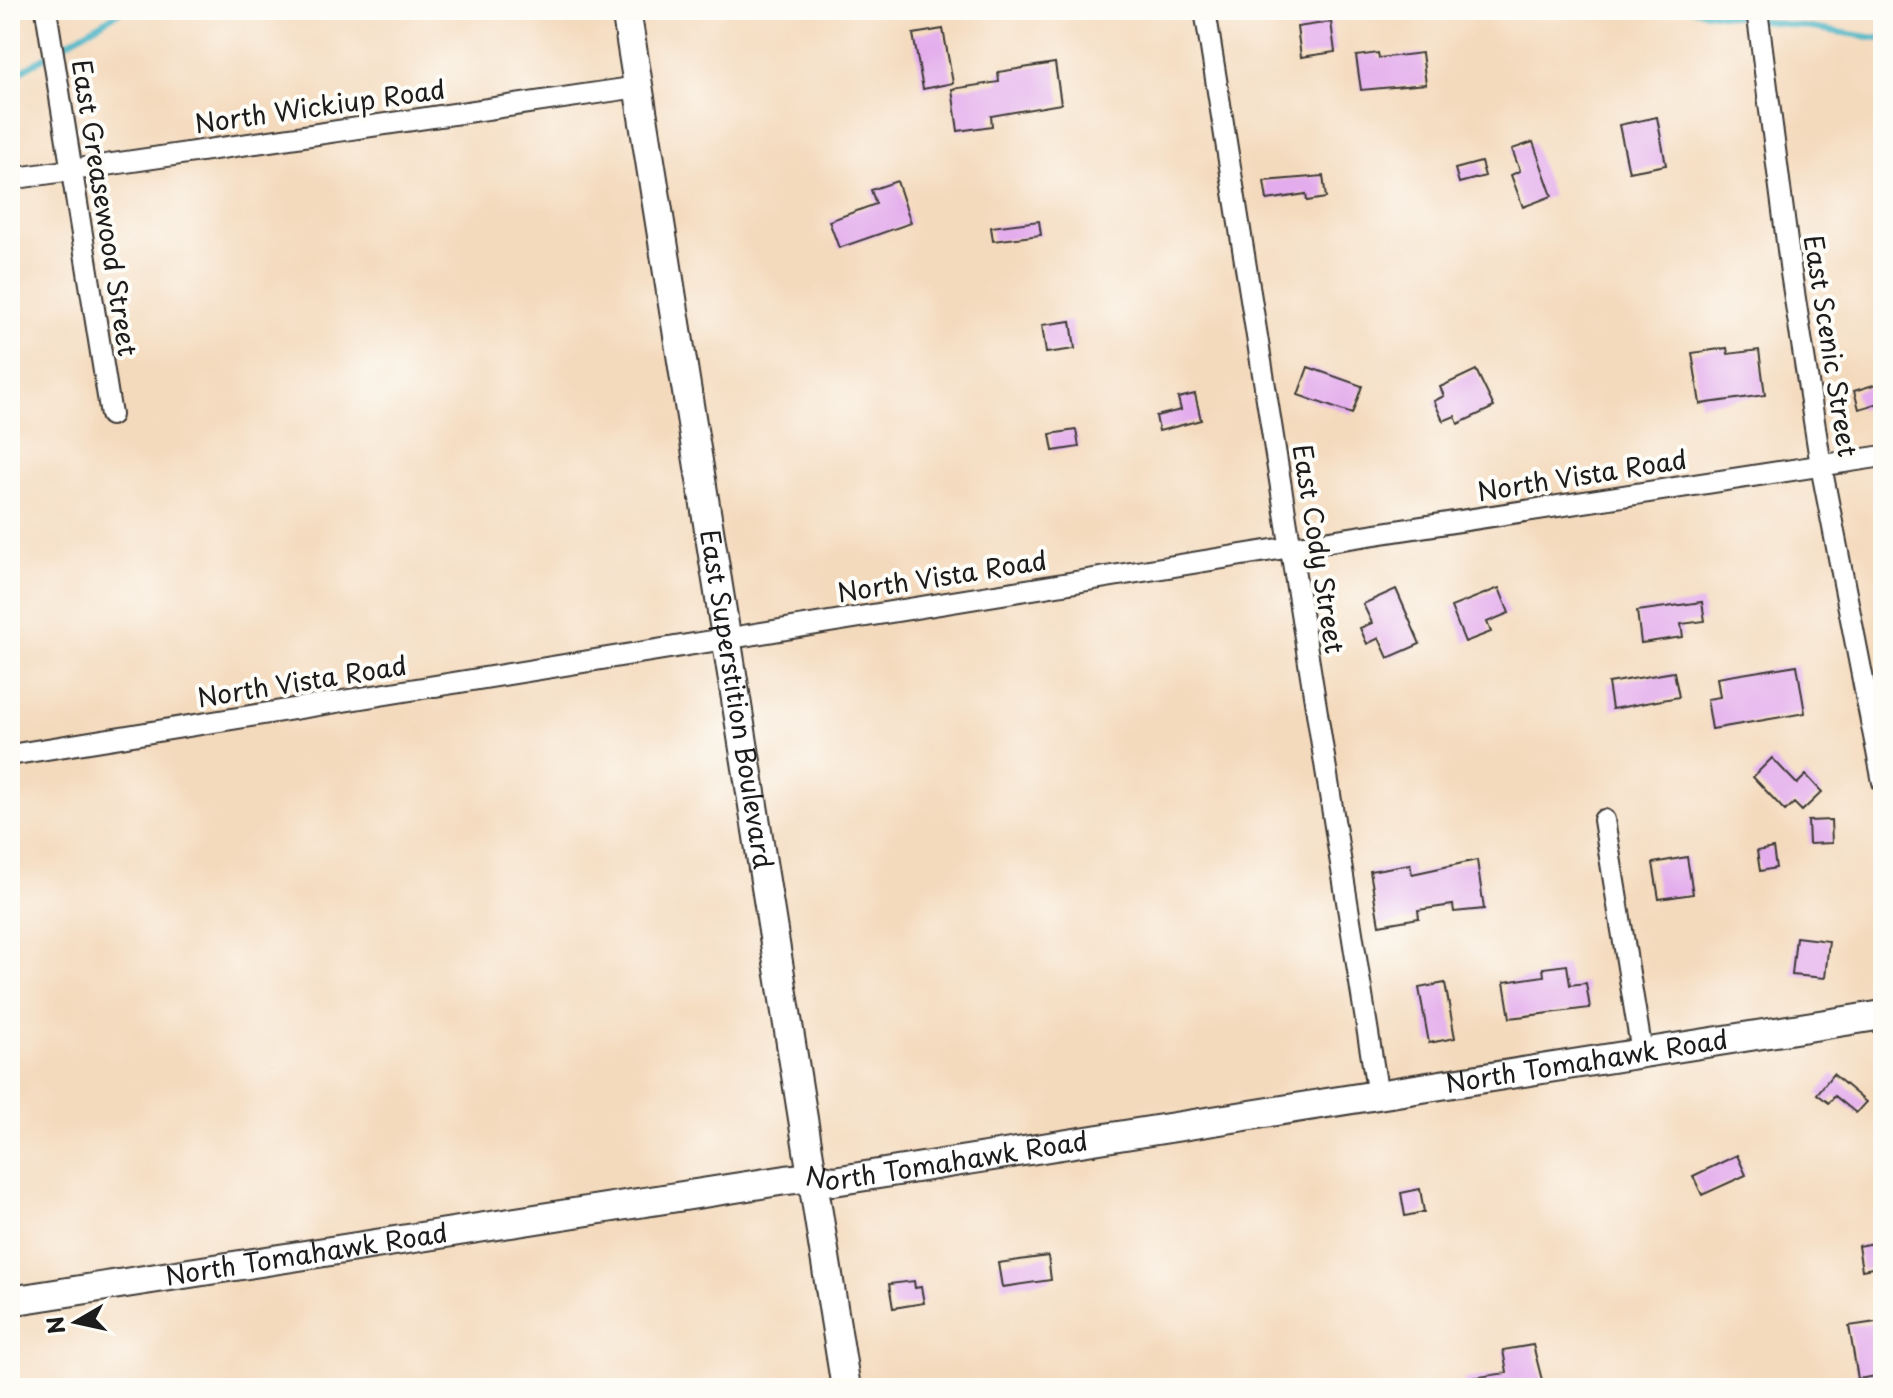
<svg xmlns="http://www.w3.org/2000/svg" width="1893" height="1398" font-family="'Playpen Sans',sans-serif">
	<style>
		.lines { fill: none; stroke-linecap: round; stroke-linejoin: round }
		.stream { stroke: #48b4c4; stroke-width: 6 }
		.building { fill: #e3acec }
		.street-casing { stroke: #3c3834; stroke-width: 24 }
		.secondary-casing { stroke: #3c3834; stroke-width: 32 }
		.street { stroke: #fff; stroke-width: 20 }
		.secondary { stroke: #fff; stroke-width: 28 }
		.labels { text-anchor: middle; stroke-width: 8; stroke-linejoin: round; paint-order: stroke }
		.street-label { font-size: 26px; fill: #1c1c1c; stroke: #fdfcf7 }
	</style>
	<rect width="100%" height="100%" fill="#fdfcf7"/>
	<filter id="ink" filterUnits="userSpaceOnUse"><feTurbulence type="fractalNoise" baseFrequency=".0125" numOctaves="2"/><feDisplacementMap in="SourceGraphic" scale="16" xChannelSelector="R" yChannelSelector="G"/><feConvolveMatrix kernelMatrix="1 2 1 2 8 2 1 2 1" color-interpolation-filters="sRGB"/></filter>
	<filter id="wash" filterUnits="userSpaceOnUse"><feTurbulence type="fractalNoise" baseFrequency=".006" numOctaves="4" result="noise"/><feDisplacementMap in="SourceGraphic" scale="32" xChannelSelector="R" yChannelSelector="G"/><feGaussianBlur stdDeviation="1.8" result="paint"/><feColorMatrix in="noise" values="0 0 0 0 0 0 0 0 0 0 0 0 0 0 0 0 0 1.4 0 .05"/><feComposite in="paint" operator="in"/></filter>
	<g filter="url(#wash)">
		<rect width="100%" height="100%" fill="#f4dabd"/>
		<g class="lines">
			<path class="stream" d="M1694 10 1883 39
				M57 49 123 10
				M10 78 48 55"/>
		</g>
		<g id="blocks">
			<path class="building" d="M1331 22 1335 52 1301 57 1297 27Z
				M943 29 953 83 923 89 913 34Z
				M1378 53 1379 58 1422 53 1426 84 1361 90 1356 56Z
				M1055 63 1061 104 991 116 992 126 958 131 952 89 999 82 998 72Z
				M1657 117 1666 165 1629 172 1619 125Z
				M1533 142 1552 196 1523 207 1511 175 1520 171 1512 149Z
				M1481 162 1485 176 1459 183 1455 169Z
				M1323 176 1326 198 1307 201 1306 194 1267 200 1264 181Z
				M897 181 911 223 839 248 829 221 876 204 871 190Z
				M1039 221 1041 235 993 241 991 227Z
				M1071 321 1075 349 1046 353 1042 325Z
				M1727 348 1728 354 1759 350 1765 395 1700 404 1692 353Z
				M1308 367 1362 386 1352 414 1298 395Z
				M1476 370 1494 407 1458 424 1455 416 1443 421 1434 401 1444 396 1440 387Z
				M1883 382V402L1859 409 1854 391Z
				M1195 394 1201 420 1159 431 1156 416 1181 410 1178 398Z
				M1076 430 1079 447 1053 451 1050 434Z
				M1499 588 1509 613 1487 622 1491 632 1465 642 1451 607Z
				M1396 589 1420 644 1388 658 1379 638 1367 644 1360 628 1372 623 1363 604Z
				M1702 602 1705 621 1681 624 1683 637 1641 643 1637 611Z
				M1797 665 1805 713 1712 729 1707 699 1720 697 1717 678Z
				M1674 672 1679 697 1612 709 1608 683Z
				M1772 758 1797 784 1806 775 1822 792 1802 811 1794 803 1785 811 1753 777Z
				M1831 820 1832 843 1809 844 1808 821Z
				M1773 848 1776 868 1760 871 1757 851Z
				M1687 857 1693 894 1659 899 1653 863Z
				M1477 860 1484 909 1454 912 1453 905 1418 910 1419 918 1379 925 1370 871 1410 864 1412 874Z
				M1796 937 1829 941 1825 978 1792 975Z
				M1567 965 1570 985 1586 983 1590 1008 1510 1018 1504 982 1544 976 1543 968Z
				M1445 983 1455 1038 1429 1043 1419 988Z
				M1833 1074 1866 1102 1856 1113 1835 1096 1829 1103 1817 1094Z
				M1737 1155 1746 1175 1702 1195 1693 1176Z
				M1420 1189 1424 1212 1405 1216 1401 1193Z
				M1883 1241V1266L1862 1270 1858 1246Z
				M1048 1256 1051 1280 1002 1287 998 1263Z
				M914 1281 915 1288 921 1287 924 1303 893 1308 889 1284Z
				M1883 1321V1375L1858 1379 1849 1326Z
				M1533 1345 1544 1388H1465L1464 1379 1507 1373 1503 1350Z"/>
		</g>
	</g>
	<g filter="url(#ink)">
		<use href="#blocks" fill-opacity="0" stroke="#3c3834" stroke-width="2"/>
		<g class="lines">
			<g class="street-casing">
				<path id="street" d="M46 10 111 415
					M1205 10 1378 1096
					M1757 10 1791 273 1821 466 1883 782
					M10 179 638 87
					M10 755 1291 547 1883 456
					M1604 820 1642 1053"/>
			</g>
			<g class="secondary-casing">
				<g id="secondary">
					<path id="s1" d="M626 10 846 1388"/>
					<path id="s2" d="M10 1301 786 1180 812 1177 834 1181 1883 1015"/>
				</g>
			</g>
			<use href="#street" class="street"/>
			<use href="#secondary" class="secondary"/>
		</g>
	</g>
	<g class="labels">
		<g class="street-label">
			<text transform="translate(320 107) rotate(-8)" y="9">North Wickiup Road</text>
			<text transform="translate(104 208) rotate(81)" y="9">East Greasewood Street</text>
			<text transform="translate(1830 346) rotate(81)" y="9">East Scenic Street</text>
			<text transform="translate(1582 476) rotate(-9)" y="9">North Vista Road</text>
			<text transform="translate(1318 549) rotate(81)" y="9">East Cody Street</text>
			<text transform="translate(942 577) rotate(-9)" y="9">North Vista Road</text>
			<text transform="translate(302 682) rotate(-9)" y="9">North Vista Road</text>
			<text dy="9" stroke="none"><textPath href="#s1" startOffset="698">East Superstition Boulevard</textPath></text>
			<text dy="9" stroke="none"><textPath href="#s2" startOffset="1596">North Tomahawk Road</textPath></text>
			<text dy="9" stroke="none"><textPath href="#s2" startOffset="948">North Tomahawk Road</textPath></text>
			<text dy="9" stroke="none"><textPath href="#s2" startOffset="300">North Tomahawk Road</textPath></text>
		</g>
	</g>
	<rect width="1893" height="1398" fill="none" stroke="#fdfcf7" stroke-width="40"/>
	<g transform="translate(76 1322) rotate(261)" stroke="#fdfcf7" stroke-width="6" paint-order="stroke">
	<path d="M0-6L14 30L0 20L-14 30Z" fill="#1c1c1c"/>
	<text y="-12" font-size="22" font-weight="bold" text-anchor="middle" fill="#1c1c1c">N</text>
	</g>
</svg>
